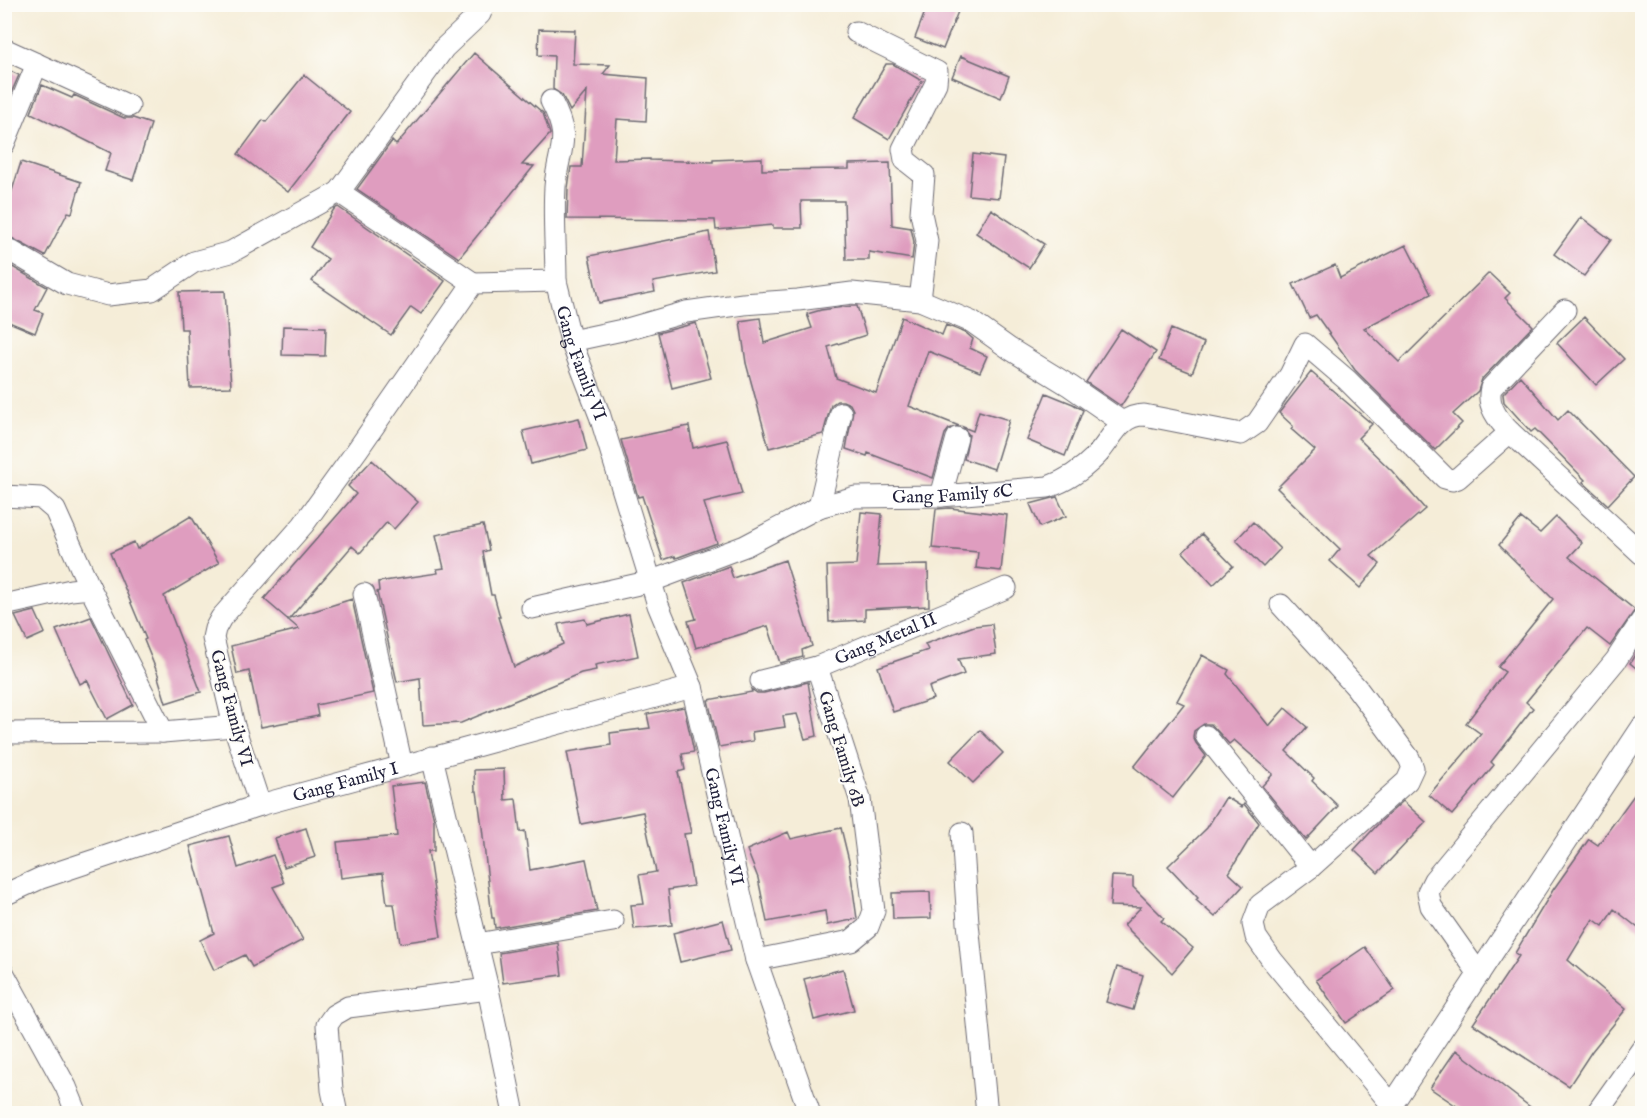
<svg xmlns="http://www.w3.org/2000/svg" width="1647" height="1118" font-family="'IM FELL English',serif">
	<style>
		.building { fill: #df9dbf }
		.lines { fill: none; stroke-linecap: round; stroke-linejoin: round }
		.minor-casing { stroke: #6c6972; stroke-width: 23 }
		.minor { stroke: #fff; stroke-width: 21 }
		.labels { text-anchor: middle; stroke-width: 4.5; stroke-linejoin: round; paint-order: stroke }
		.street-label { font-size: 18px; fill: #22223b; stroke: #fdfcf7 }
	</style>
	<rect width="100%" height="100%" fill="#fdfcf7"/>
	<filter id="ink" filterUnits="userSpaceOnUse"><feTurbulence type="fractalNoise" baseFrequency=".0167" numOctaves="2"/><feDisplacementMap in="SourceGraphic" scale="12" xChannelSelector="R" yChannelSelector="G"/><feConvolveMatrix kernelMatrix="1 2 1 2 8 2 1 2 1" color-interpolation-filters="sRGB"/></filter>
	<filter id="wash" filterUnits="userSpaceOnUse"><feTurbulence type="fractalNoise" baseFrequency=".008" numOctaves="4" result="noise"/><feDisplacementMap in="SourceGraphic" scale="24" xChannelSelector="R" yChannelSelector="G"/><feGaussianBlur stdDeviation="1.35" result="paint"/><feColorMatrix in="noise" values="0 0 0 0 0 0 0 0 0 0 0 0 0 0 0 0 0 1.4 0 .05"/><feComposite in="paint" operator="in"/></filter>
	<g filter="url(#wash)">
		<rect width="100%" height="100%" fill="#f5edd8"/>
		<g id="blocks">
			<path class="building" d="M928 4H961L943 49 915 38Z
				M539 29 575 30 573 64 610 65 603 74 648 78 646 121 617 119 614 160 650 159V160L713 162V160L762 158V170L849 169V164L890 163 892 225 911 228 914 242 912 259 869 252V260H846L844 201H801L802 228H773V225L716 230 715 220 567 219 568 188 571 167H582L587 91 570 111 562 95 553 89 554 56 538 55Z
				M474 53 543 113 550 134 522 165 534 166 459 258 357 189 392 141 396 145Z
				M961 56 1009 76 1001 98 952 77Z
				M886 64H893L922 81 889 139 854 118Z
				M4 68 19 75 8 100 4 99Z
				M304 75 350 112 288 192 238 154 263 120 266 122Z
				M42 85 72 98 74 95 124 118H133L151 124 133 180 105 171 111 153 31 113Z
				M973 154 1004 158 999 198 969 195Z
				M21 162 81 182 72 213 68 212 45 256 4 234V207L11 194Z
				M338 207 445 281 421 314 411 307 391 335 312 281 328 259 310 247 334 209Z
				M991 209 1044 244 1029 268 976 233Z
				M1581 217 1611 240 1584 276 1554 254Z
				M709 232 715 271 653 282 655 292 599 303 589 256Z
				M1406 245 1431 294 1364 328 1399 362 1489 273 1510 293 1505 298 1533 326 1482 379 1478 391 1453 414 1462 423 1435 450 1355 370 1316 315 1309 318 1293 284 1335 265 1340 278Z
				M4 262 47 287 35 310 43 313 35 333 4 320Z
				M225 291 231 387 190 388 187 329H181L179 292Z
				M852 306H857L866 335 828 347 836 378 876 393 902 317 942 335 946 325 966 333 973 339 970 348 987 356 980 372 928 351 909 406 959 426 949 429 945 434 933 478 868 453 867 456 846 449 853 410 850 404 843 401H837L831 405 823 434 769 448 746 363 740 321 760 318 764 343 812 328 807 314 821 310Z
				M1584 317 1624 359 1596 385 1557 343Z
				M696 323 711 378 672 388 658 333Z
				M283 326 326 327 325 356 282 355Z
				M1121 329 1156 352 1121 406 1086 382Z
				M1171 329 1204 343 1192 373 1159 360Z
				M1311 372 1372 424 1358 438 1392 471 1425 509 1371 556 1380 564 1360 588 1330 561 1340 549 1277 488 1315 450 1291 429 1293 426 1279 413Z
				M1520 376 1558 420 1568 410 1634 477 1608 505 1583 482 1585 480 1535 429 1531 432 1504 402 1503 394Z
				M1046 393 1073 404 1083 410 1065 456 1027 440Z
				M979 411 1009 420 994 469 964 459 969 435 963 427 973 431Z
				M579 418 587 450 531 464 523 431Z
				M689 426 693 448 727 440 742 494 704 503 717 543 676 558 675 556 663 560 642 496 638 497 621 440Z
				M372 460 418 502 394 529 387 522 360 553 352 546 289 619 352 599 373 693 316 705 318 716 261 727 249 671 237 674 231 646 299 629 264 599 356 494 348 486Z
				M1057 497 1066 516 1040 527 1030 504Z
				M950 508 1007 515 1001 571 976 568 978 552 932 548 936 509Z
				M861 512 882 514 877 566 928 565 929 606 865 609V620L829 622 827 566 856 565Z
				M191 516 219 563 164 596 201 692 166 703 158 677H159L144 640 146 639 110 553 134 542 137 549Z
				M1556 517 1582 543 1569 557 1635 610 1610 646 1587 628 1526 702 1533 708 1491 762 1494 765 1452 815 1429 795 1481 734 1466 723 1505 672 1498 667 1553 599 1499 545 1521 518 1540 533Z
				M1253 522 1280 549 1263 567 1236 540Z
				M483 525 489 550 483 552 491 595H494L500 617H498L514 667 563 644 558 624 585 619 587 624 629 614 638 656 595 665 596 670 581 673 461 723 423 725 420 678 397 682 377 592 379 591 378 582 438 573 437 569 444 568 436 535Z
				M1202 534 1233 566 1213 585 1183 552Z
				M785 560 812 646 802 650 803 657 780 663 768 626 696 648 688 621 696 619 684 583 729 566 733 578Z
				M35 611 45 633 27 641 15 616Z
				M91 617 133 705 107 719 87 680 80 684 56 630Z
				M992 624 996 654 958 659 964 674 929 687 933 699 893 712 878 667 928 650 925 644 974 626Z
				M1642 643V673L1630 663Z
				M1202 655 1229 670 1227 674 1269 726 1285 708 1307 727 1286 751 1314 778 1312 781 1338 806 1306 840 1262 786 1273 774 1234 740 1229 744 1211 724H1204L1194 731 1193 737 1196 743 1206 756 1173 798 1134 767 1184 704 1177 701Z
				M808 682 817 736 805 739 797 714 783 716 785 727 752 732 753 741 719 747 708 700 752 692 751 689 757 693H764Z
				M684 707 694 752 682 754 685 770 678 772 691 833 684 834 693 886 668 890 672 925 634 929 631 905 644 904 639 875 656 872 643 812 581 824 567 752 611 745 610 733 650 728 647 714Z
				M980 730 1003 753 973 783 950 761Z
				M504 769 505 800 516 799 520 832 525 831 530 870 586 859 597 911 495 928 494 918H492L482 827 477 791H475L474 770Z
				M425 782 434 820V851H428L441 937 400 943 394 904H387L383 873 341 878 337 842 397 836 391 786Z
				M1642 784V931L1614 909 1603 926 1593 919 1568 960 1626 1009 1592 1051 1569 1086 1473 1024 1519 956 1515 953 1553 890 1589 839 1598 845Z
				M1226 797 1242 807 1244 804 1259 823 1229 873 1243 886 1215 917 1196 900 1198 898 1168 866 1207 828Z
				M1403 801 1426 822 1378 873 1354 850 1380 822Z
				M306 828 315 857 284 867 275 838Z
				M841 828 849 861 857 919 827 925 825 911 767 922 758 878 747 850 788 832 791 839Z
				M229 836 238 868 273 855 284 883 273 887 303 940 252 967 245 955 214 970 200 940 214 933 190 846Z
				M1112 876 1133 877V887L1164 918 1161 921 1193 948 1172 973 1124 925 1141 907 1110 906Z
				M930 892 931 918 893 919 892 893Z
				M723 920 731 950 680 962 673 933Z
				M558 943 562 975 503 983 499 953Z
				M1365 947 1395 990 1346 1023 1316 980Z
				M1117 967 1143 975 1133 1010 1106 1002Z
				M843 969 854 1010 814 1020 804 979Z
				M1456 1050 1538 1113H1467L1430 1088Z"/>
		</g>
	</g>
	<g filter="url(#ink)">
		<use href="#blocks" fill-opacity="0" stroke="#6c6972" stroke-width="1.5"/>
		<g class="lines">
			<g class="minor-casing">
				<g id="minor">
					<path d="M856 32 937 72 936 83 903 149 905 160 924 175 921 213 927 241 920 300"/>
					<path d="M4 49 129 106"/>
					<path d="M551 101C573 142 558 147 555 187 553 218 556 250 556 281"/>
					<path d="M4 144 37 64"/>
					<path d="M339 192 444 48 480 14 484 4"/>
					<path d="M4 247 67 284 108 295 152 290 194 262 231 252 339 192 473 283"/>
					<path d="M571 341 627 329 686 312 743 304 798 300 852 293 920 300 972 322 1010 349 1070 386 1122 422"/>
					<path d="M1510 432C1498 420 1486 405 1491 388L1565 310"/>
					<path d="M4 496 41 498 55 510 90 588"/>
					<path d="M941 496 957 438"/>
					<path d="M819 507 841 413"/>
					<path d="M364 594 402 766"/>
					<path d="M4 605 71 590 90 588 163 732"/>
					<path d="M1281 605 1356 687 1409 758 1413 768 1407 781 1311 867 1260 905 1253 924 1256 937 1272 960 1392 1105V1114"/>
					<path id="s1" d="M532 608 652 581 745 546 819 507 855 497 941 496 1048 487C1066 481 1082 470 1096 456 1112 440 1118 415 1144 415L1241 434 1257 423 1290 375 1305 344 1347 380 1445 478 1452 480 1458 478 1510 432 1642 554"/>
					<path id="s2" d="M761 681 817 667 1006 588"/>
					<path d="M4 733 163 732 234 726"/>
					<path d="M1206 736 1311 867"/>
					<path d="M432 757 488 989 514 1114"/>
					<path id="s3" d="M260 805 234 726 213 638 215 629 221 618 303 525 358 449 473 283 556 281 571 341 600 416 658 605 692 687 756 960 810 1114"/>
					<path d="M962 833 968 923 987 1114"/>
					<path id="s4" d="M4 895 41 878 260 805 692 687"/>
					<path d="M477 944 613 921"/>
					<path d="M756 960 851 941 868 927 874 911 860 799 817 667"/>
					<path d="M4 974 66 1087 77 1114"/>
					<path d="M1479 974 1431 906 1428 892 1434 880 1616 660 1642 620"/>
					<path d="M1392 1105 1642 727"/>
					<path d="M337 1114 332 1090 327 1025 334 1015 348 1007 488 989"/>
					<path d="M1596 1114 1642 1049"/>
				</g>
			</g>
			<use href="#minor" class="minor"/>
		</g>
	</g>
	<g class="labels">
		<g class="street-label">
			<text dy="6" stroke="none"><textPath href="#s3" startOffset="784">Gang Family VI</textPath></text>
			<text dy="6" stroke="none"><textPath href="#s1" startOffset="441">Gang Family 6C</textPath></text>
			<text dy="6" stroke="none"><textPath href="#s2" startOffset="132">Gang Metal II</textPath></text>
			<text transform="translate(232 708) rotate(75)" y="6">Gang Family VI</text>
			<text transform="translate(842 749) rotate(73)" y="6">Gang Family 6B</text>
			<text dy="6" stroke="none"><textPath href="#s4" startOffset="360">Gang Family I</textPath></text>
			<text dy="6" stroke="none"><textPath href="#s3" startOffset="1270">Gang Family VI</textPath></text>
		</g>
	</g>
	<rect width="1647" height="1118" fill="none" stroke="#fdfcf7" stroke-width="24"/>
</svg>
